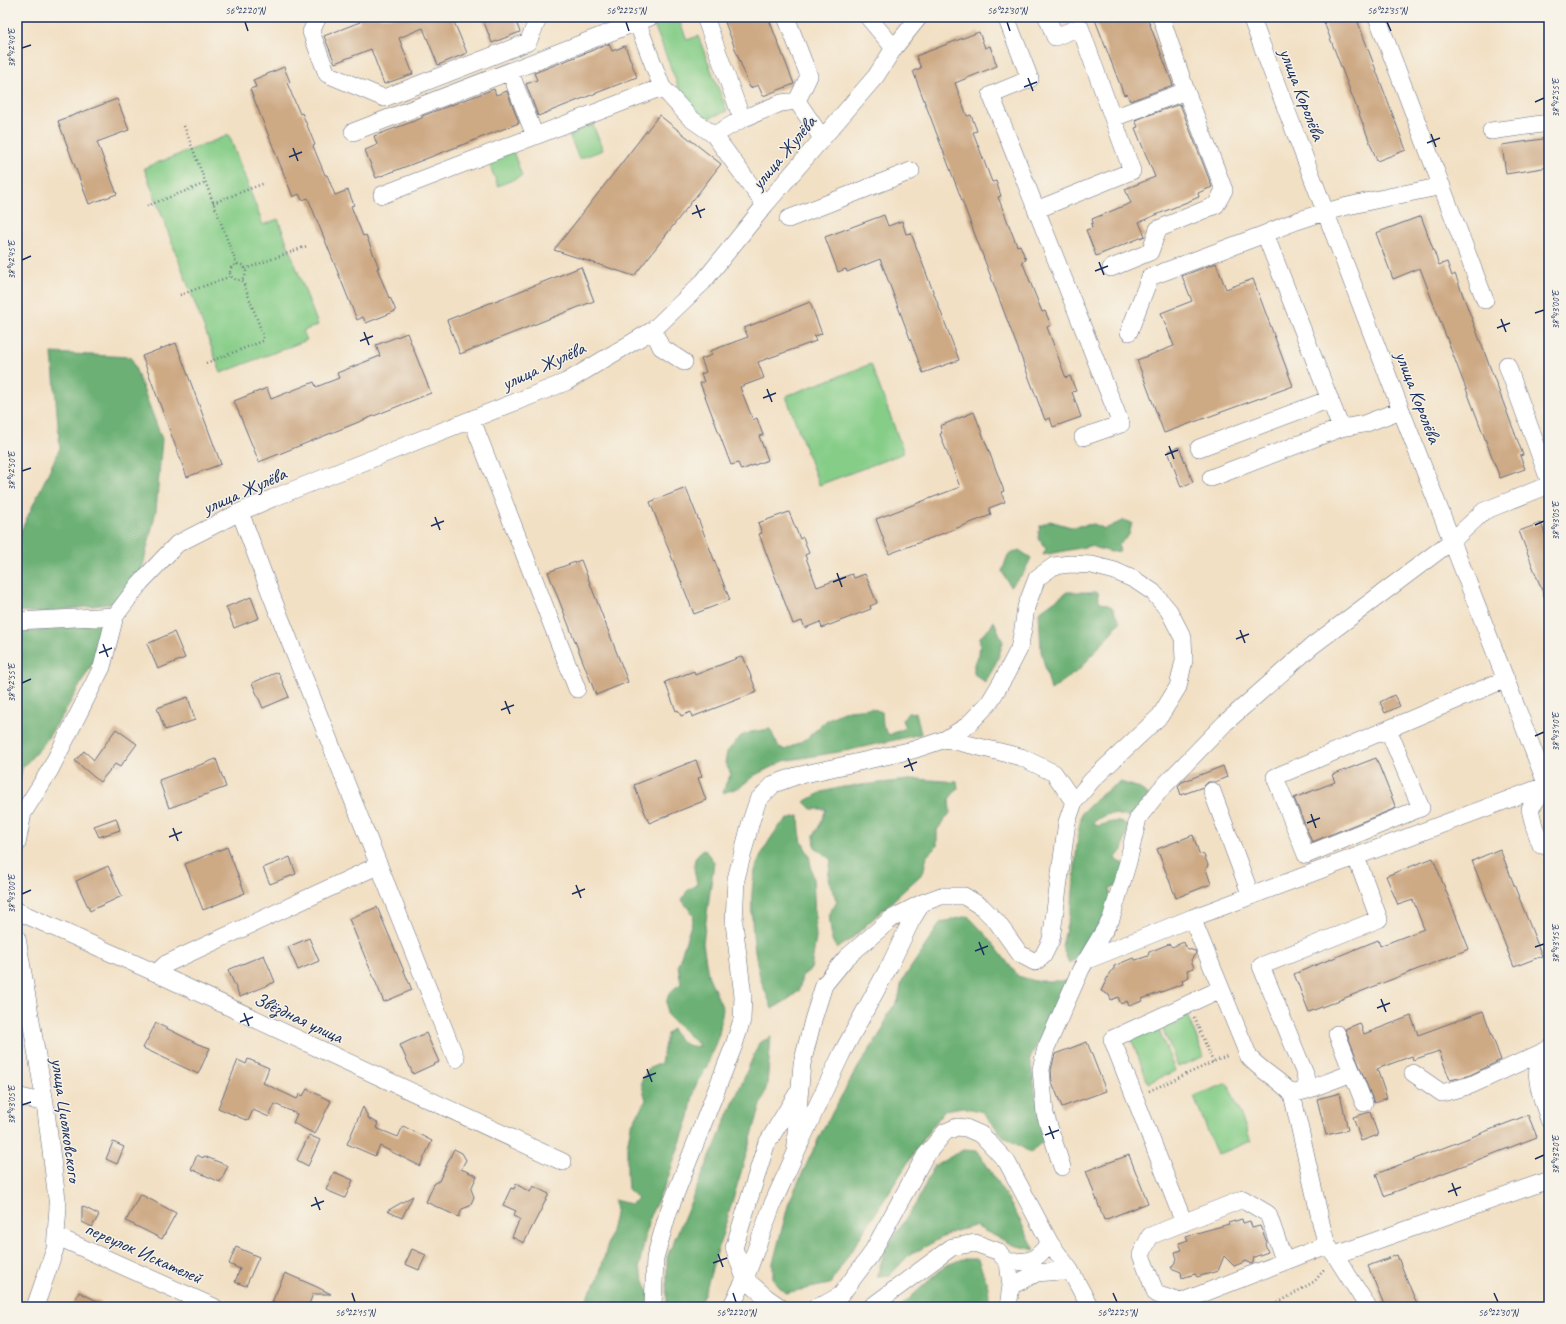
<svg xmlns="http://www.w3.org/2000/svg" width="1566" height="1324" font-family="Caveat,sans-serif">
	<style>
		.green { fill: #86cd88; stroke: #507e73 }
		.forest { fill: #6cb074; stroke: #447069 }
		.building { fill: #cda984 }
		.lines { fill: none; stroke-linecap: round; stroke-linejoin: round }
		.minor-casing { stroke: #666d82; stroke-width: 18 }
		.path { stroke: #666d82; stroke-width: 2.5; stroke-dasharray: 1 3; stroke-linecap: butt }
		.minor { stroke: #fff; stroke-width: 17 }
		.ticks { fill: none; stroke: #1b2f5e; stroke-width: 1.5 }
		.labels { text-anchor: middle; stroke-width: 3; stroke-linejoin: round; paint-order: stroke }
		.street-label { font-size: 19px; fill: #1b2f5e; stroke: #f7f3e8 }
		.neatline { fill: none; stroke: #1b2f5e; stroke-width: 1.5 }
		.ticks-label { font-size: 10px; text-anchor: middle; fill: #1b2f5e }
	</style>
	<rect width="100%" height="100%" fill="#f7f3e8"/>
	<filter id="ink" filterUnits="userSpaceOnUse"><feTurbulence type="fractalNoise" baseFrequency=".025" numOctaves="2"/><feDisplacementMap in="SourceGraphic" scale="8" xChannelSelector="R" yChannelSelector="G"/><feConvolveMatrix kernelMatrix="1 2 1 2 8 2 1 2 1" color-interpolation-filters="sRGB"/></filter>
	<filter id="wash" filterUnits="userSpaceOnUse"><feTurbulence type="fractalNoise" baseFrequency=".012" numOctaves="4" result="noise"/><feDisplacementMap in="SourceGraphic" scale="16" xChannelSelector="R" yChannelSelector="G"/><feGaussianBlur stdDeviation="0.9" result="paint"/><feColorMatrix in="noise" values="0 0 0 0 0 0 0 0 0 0 0 0 0 0 0 0 0 1.4 0 .05"/><feComposite in="paint" operator="in"/></filter>
	<g filter="url(#wash)">
		<rect width="100%" height="100%" fill="#f2e0c4"/>
		<path class="green" d="M666 17H678L687 40 698 36 727 111 709 118H703L698 116 683 99 653 22Z
			M593 125 603 150 579 159 569 134Z
			M229 135 263 225 278 219 318 325 303 331 307 340 221 373 144 168Z
			M513 151 522 176 498 186 488 161Z
			M871 364 904 453 819 485 786 396Z
			M1185 1010 1204 1056 1178 1067 1160 1022Z
			M1157 1025 1175 1071 1148 1083 1130 1035Z
			M1228 1083 1251 1141 1217 1155 1194 1096Z"/>
		<path class="forest" d="M52 353 131 357 162 439 156 511 140 578 116 603 40 613 19 611 17 609V539L60 448Z
			M1124 520 1132 523 1129 535 1118 545 1120 551 1111 552 1090 546 1043 555 1046 549 1038 538 1040 526 1050 521 1071 527 1094 524 1105 529Z
			M1019 550 1031 558 1023 574 1010 586 1002 571 1008 555Z
			M1067 592H1098L1099 601 1112 607 1120 622 1080 669 1051 690 1041 651 1039 612Z
			M994 621 1003 642C999 657 994 669 985 682L974 674V664L979 655 980 637 990 628Z
			M103 623 99 652 64 713 43 745 22 768 17 794V633Z
			M871 708 882 712 883 726 889 735 905 728 902 720 908 713 916 712 921 734 850 750 784 761 755 775 740 787 723 793 726 783 731 774 725 763 727 752 741 736 751 732 770 729 778 746 785 750 806 739 828 719 848 710Z
			M917 779 957 782 958 788 949 799 950 813 937 830V846L927 856 923 873 851 939 837 949 832 940 829 913 837 902 828 879 831 860 815 847 814 835 821 823 826 809H811L804 802 822 792 843 787Z
			M1120 782 1137 787 1149 795 1131 818C1114 813 1107 811 1093 823L1098 826C1110 822 1118 819 1129 826L1122 850 1115 859 1124 864 1123 883 1110 888 1111 903 1094 948 1069 963 1062 946 1072 903 1078 833 1082 813 1098 797Z
			M799 816 800 832 802 842 809 855 813 877 816 938 811 969 802 976 799 991 787 1000 772 1009C769 999 764 990 761 980 753 952 748 899 755 871 758 860 765 847 771 838 779 826 784 818 799 816Z
			M704 849 714 862 703 943 708 975 723 1009 719 1034 707 1066 694 1089 689 1117 667 1181 649 1218 639 1267 649 1294 646 1307H585L589 1293 598 1279 606 1251 616 1211 614 1200 631 1204 638 1199 628 1189 627 1175V1146L631 1126 646 1100 641 1082 648 1069 661 1063 667 1034 672 1029C680 1041 685 1048 700 1046L667 1015C666 998 666 993 681 984L678 965 694 916 682 900 687 891 697 884C694 869 690 858 704 849Z
			M968 916 987 936 1018 976 1035 981H1072L1051 1026 1038 1042 1030 1058 1036 1096 1047 1131 1043 1140 1031 1153 1003 1136 983 1112 963 1107 945 1110 923 1139 830 1284 785 1293 773 1280V1263L789 1202 823 1129 855 1072 883 1029 887 1015 898 1001 902 981 941 922Z
			M771 1037 767 1085 707 1286 699 1307H667V1257L759 1043Z
			M963 1150 978 1151 1016 1213 1035 1250 1013 1245 975 1226 952 1232 908 1256 890 1275 877 1276 885 1250 917 1202 934 1166Z
			M962 1259H978C983 1274 994 1292 986 1307H900L945 1266Z"/>
		<g id="blocks">
			<path class="building" d="M358 17H452L467 53 438 65 423 28 399 38 413 74 384 84 371 49 335 63 324 36 360 22Z
				M482 17H514L520 32 492 43Z
				M723 17H768L794 84 763 96 758 85 750 88Z
				M1094 17H1147L1173 85 1130 101 1127 94 1124 95Z
				M1322 17H1356L1406 150 1377 161Z
				M979 32 985 48 990 46 997 66 955 83 967 116 971 115 977 131 973 132 992 182 996 181 1001 196 998 197 1017 246 1020 245 1026 260 1022 261 1042 312 1045 311 1051 325 1047 327 1066 378 1070 376 1076 391 1072 392 1081 417 1053 427 1050 418 1045 420 913 71 921 68 916 56Z
				M609 44 612 51 625 46 637 77 538 116 526 84 537 80 534 73Z
				M284 67 290 82 287 83 300 114 302 113 315 145 313 146 325 175H327L335 195 348 190 354 205 351 206 363 236 366 235 379 268H377L389 298 390 297 396 311 366 323 363 317 357 320 308 198 302 200 299 194 293 197 250 89 256 87 253 80Z
				M494 89 496 95 507 91 519 123 376 178 365 150 377 145 374 136 422 118V116Z
				M117 99 129 130 97 142 117 194 89 204 58 121Z
				M1180 104 1212 187 1198 193 1199 197 1139 222 1145 236 1096 256 1086 230 1092 228 1091 224 1093 223 1092 219 1131 203 1125 189 1155 177 1135 128 1138 127 1135 120Z
				M659 115 721 164 634 276 554 250Z
				M1549 138V167L1506 174 1502 145Z
				M884 215 888 226 902 221 906 234 911 233 959 360 923 373 880 259 847 272 846 269 838 272 825 237Z
				M1421 216 1439 265 1447 262 1452 276 1455 274 1523 455 1520 456 1525 469 1500 478 1420 268 1393 279 1376 233Z
				M1216 263 1226 289 1253 279 1293 386 1164 433 1137 360 1174 346 1161 313 1192 301 1182 276Z
				M581 267 594 301 460 354 447 320Z
				M810 302 822 334 814 336 816 341 758 362 764 378 740 387 753 420 757 418 760 427 763 435 759 436 768 460 741 470 738 463 731 465 700 383 704 382 701 374 706 372 701 359 712 355 710 351 748 337 744 328Z
				M407 333 431 393 259 462 234 401 267 388 271 399 314 382 316 387 339 378 337 373 380 356 376 345Z
				M176 343 221 464 187 477 142 356Z
				M974 412 1004 491 1001 492 1005 502 989 508 991 515 889 554 876 519 960 487 940 434 942 433 940 426Z
				M1179 447 1193 482 1181 487 1168 451Z
				M686 488 730 600 694 614 650 502Z
				M789 512 800 539 803 537 809 553 805 555 817 587 852 574 854 578 865 574 877 603 870 606 871 609 822 628 820 622 805 628 802 621 793 624 759 534 762 533 758 523Z
				M1541 523 1549 544V606H1548L1519 531Z
				M581 560 628 682 596 695 548 572Z
				M251 597 259 618 234 628 226 607Z
				M174 632 185 658 158 669 147 644Z
				M743 656 757 692 692 717 691 712 681 716 678 710 676 711 665 682 694 671 695 675Z
				M278 672 289 697 263 708 252 683Z
				M1394 695 1400 706 1385 713 1380 702Z
				M188 697 195 720 165 730 157 708Z
				M116 729 137 744 120 767 115 764 100 782 75 761 84 751 94 760Z
				M1376 758 1396 808 1312 842 1294 798 1335 782 1332 775Z
				M216 759 226 787 169 808 159 780Z
				M696 760 702 777 698 778 706 800 649 823 634 785Z
				M1223 766 1227 777 1215 782H1208L1203 787 1181 795 1178 786 1182 782Z
				M116 818 120 830 99 837 94 826Z
				M1193 835 1199 853 1204 855 1208 865 1206 869 1211 884 1176 898 1157 849Z
				M227 847 245 893 203 910 185 864Z
				M1500 849 1542 956 1514 967 1472 861Z
				M290 857 296 874 270 884 263 868Z
				M1433 858 1469 949 1309 1012 1294 974 1378 940 1380 946 1424 929 1413 900 1398 905 1386 876Z
				M108 866 122 896 90 911 76 881Z
				M377 907 412 990 384 1002 349 919Z
				M309 938 319 961 298 970 288 947Z
				M1184 942 1186 948 1195 951 1196 953 1191 960 1194 968 1187 970 1189 977 1182 980 1183 984 1142 999 1143 1001 1129 1006 1127 1001 1121 1004 1118 997 1111 1000 1109 995 1101 991 1110 972 1114 969V966L1133 958 1136 960 1148 956 1149 952 1169 944 1172 947Z
				M264 955 275 982 240 997 228 970Z
				M1483 1011 1501 1060 1468 1076 1450 1080 1439 1051 1413 1060 1412 1056 1377 1069 1387 1098 1374 1103 1345 1029 1360 1023 1364 1034 1411 1016 1418 1035Z
				M156 1023 198 1044 210 1048 198 1074 143 1048Z
				M426 1033 439 1062 413 1074 400 1045Z
				M1087 1042 1106 1091 1062 1107 1052 1082 1051 1070 1055 1054Z
				M248 1059 269 1068 263 1083 297 1099 300 1094 303 1096 307 1089 331 1101 315 1134 293 1123 297 1114 275 1104 269 1117 253 1110 248 1121 218 1108 238 1060 246 1064Z
				M1340 1093 1348 1130 1326 1135 1317 1099Z
				M363 1107 369 1119 378 1123 376 1128 398 1137 403 1126 432 1141 420 1166 380 1146 375 1156 347 1144Z
				M1370 1112 1378 1135 1361 1141 1353 1117Z
				M1528 1115 1537 1137 1384 1196 1376 1174Z
				M309 1135 320 1140 308 1166 297 1160Z
				M113 1142 124 1147 117 1164 106 1159Z
				M454 1149 462 1153 466 1160 461 1169 477 1176 471 1189 474 1197 470 1206 462 1209 459 1217 426 1202 434 1184 439 1181Z
				M197 1155 203 1158 204 1156 228 1166 220 1182 191 1169Z
				M1129 1155 1148 1203 1104 1220 1086 1171Z
				M334 1172 353 1180 345 1198 326 1190Z
				M516 1184 530 1192 533 1186 549 1194 524 1243 512 1237 520 1219 513 1216 516 1211 503 1205 511 1188 514 1189Z
				M140 1194 176 1213 162 1239 126 1221Z
				M413 1196 402 1218 387 1211Z
				M82 1206 99 1215 92 1227 82 1222Z
				M1242 1219 1243 1223 1250 1221 1252 1228 1260 1226 1267 1242 1265 1245 1268 1252 1254 1257 1253 1263 1250 1264 1247 1261 1234 1266 1224 1256 1218 1271 1197 1277 1195 1274 1182 1278 1181 1272 1171 1268 1177 1259 1175 1252 1182 1250 1179 1243 1188 1240 1186 1236 1229 1224 1228 1223Z
				M236 1247 259 1257 246 1286 235 1282 240 1269 229 1264Z
				M412 1249 426 1255 419 1270 405 1264Z
				M1397 1255 1418 1307H1385L1368 1266Z
				M285 1273 317 1287 331 1294H313L308 1307H283L272 1302Z
				M79 1292 109 1307H71Z"/>
		</g>
	</g>
	<g filter="url(#ink)">
		<use href="#blocks" fill-opacity="0" stroke="#666d82" stroke-width="1"/>
		<g class="lines">
			<g class="minor-casing">
				<path id="minor" d="M318 17 311 32 327 74 384 98 528 42 539 17
					M705 17 742 119 781 103 797 101
					M786 17 809 76 797 101
					M868 17 894 48
					M1006 17 1030 79 991 95 1121 424 1083 437
					M1161 17 1186 91
					M1251 17 1401 410 1549 791
					M1377 17 1485 300
					M637 22 662 87 690 118 714 135
					M510 72 535 136
					M797 101 822 138
					M742 119 714 135 765 205
					M1491 131 1549 123
					M353 132 650 17
					M382 195 662 87
					M1036 210 1132 171 1080 27 1055 37 1047 17
					M788 219 911 171
					M1111 268 1150 252 1158 229 1216 205 1224 190 1186 91 1113 118
					M653 330 661 347 684 362
					M1129 332 1150 277 1265 234
					M1507 365 1549 480
					M1401 410 1364 424 1341 428 1265 234C1320 208 1383 199 1442 186
					M472 420 577 689
					M1199 448 1330 399
					M1211 478 1341 428
					M240 512 270 592 456 1059
					M17 621 115 616
					M1388 729 1421 808 1306 855 1275 777 1506 679
					M946 739 1021 757 1054 773 1074 802
					M1547 785 1530 809 1534 826 1541 845 1549 846
					M1212 791 1251 896
					M17 844 23 813 50 770 102 667 115 616 140 583 177 544 240 512 273 498 566 382 653 330 703 282 765 205 876 76 894 48 919 17
					M17 911 156 973 563 1162
					M1192 918 1249 1057C1262 1072 1279 1079 1292 1094L1322 1227 1327 1245 1335 1255 1549 1180
					M17 938 45 1103 58 1207 55 1249 35 1307
					M1085 961 1192 918 1547 785
					M156 973 166 964 379 865
					M1337 1034 1364 1103
					M1549 1048C1527 1067 1542 1097 1549 1120
					M1413 1073 1442 1093 1471 1085 1547 1050
					M1307 1090 1352 1073
					M1292 1094 1307 1090 1305 1074 1261 966 1379 919 1356 857
					M17 1096 45 1103
					M795 1144 802 1064 813 1020 824 985 846 958 891 919 922 903
					M1062 1167 1045 1114 1041 1069 1046 1048 1081 969 1111 919 1128 862 1138 818 1160 790 1225 723 1312 646 1453 540 1484 511 1549 485
					M1184 1223 1112 1039 1221 989
					M56 1236 214 1307
					M1335 1255 1368 1307
					M1284 1260 1268 1214 1243 1199 1150 1236 1141 1255 1156 1294 1181 1302 1327 1245
					M1008 1262C1033 1262 1034 1261 1050 1243
					M1011 1286 1037 1273 1070 1270
					M653 1307 655 1258 668 1213 734 1045 742 1020 743 996 734 923 736 879 751 821 758 800 774 784 796 776 913 750 946 739 967 726 989 703 1005 676 1019 649 1023 629 1026 607 1037 578 1054 566 1070 564 1092 565 1115 571 1135 580 1153 592 1169 611 1183 638 1184 660 1178 687 1160 716 1092 780 1074 802 1067 822 1051 940 1043 956 1035 962 1020 954 997 922 982 907 964 896H941L922 903 911 921 891 963 842 1053 816 1108 773 1203 745 1279 767 1298 780 1307
					M731 1307 745 1279 734 1248 766 1145 797 1094
					M816 1307 825 1304 841 1295 854 1277 870 1256 925 1156 945 1132 957 1127 966 1128 982 1135 1007 1162 1050 1243 1070 1270 1090 1307
					M871 1307 952 1247 975 1243 997 1251 1008 1262 1011 1286 1008 1307"/>
			</g>
			<path class="path" d="M184 126 237 265
				M213 203 265 183
				M147 206 206 183
				M230 272a8 8 0 1 1 16 0a8 8 0 1 1-16 0Z
				M245 269 307 246
				M180 295 231 276
				M206 363 263 341V335L242 279
				M1194 1017 1213 1062
				M1149 1091 1229 1055
				M1271 1307 1315 1281 1325 1268"/>
			<use href="#minor" class="minor"/>
		</g>
	</g>
	<path class="ticks" d="M245 22 248 31M626 22 629 31M1007 22 1010 31M1387 22 1391 31M22 48 31 45M1028 78 1033 91M1024 87 1037 82M1535 102 1544 98M1431 134 1436 147M1427 143 1440 138M293 148 298 161M289 157 302 152M696 205 701 218M692 214 705 209M22 260 31 256M1099 262 1104 275M1095 271 1108 266M1535 313 1544 310M1501 319 1506 332M1497 328 1510 323M364 332 369 345M360 341 373 336M767 389 772 402M763 398 776 393M1169 446 1174 459M1165 455 1178 450M22 471 31 468M435 517 440 530M1535 525 1544 521M431 526 444 521M837 573 842 587M833 582 846 577M1240 630 1245 643M1236 639 1249 634M103 644 108 657M99 653 112 648M22 683 31 679M505 701 510 714M501 710 514 705M1535 736 1544 732M908 758 913 771M904 767 917 762M1311 814 1316 828M1307 823 1320 818M173 828 178 841M169 837 182 832M576 885 581 898M22 894 31 890M572 894 585 889M979 942 984 955M1535 947 1544 944M975 951 988 946M1381 999 1386 1012M1377 1008 1390 1003M244 1013 249 1026M240 1022 253 1017M647 1069 652 1082M643 1078 656 1073M22 1105 31 1102M1049 1126 1054 1139M1045 1135 1059 1130M1535 1159 1544 1155M1452 1183 1457 1196M1448 1192 1461 1187M315 1197 320 1210M311 1206 324 1201M718 1254 723 1267M713 1263 727 1258M352 1293 355 1302M733 1293 736 1302M1113 1293 1117 1302M1494 1293 1498 1302"/>
	<g class="labels">
		<g class="street-label">
			<text transform="translate(1303 94) rotate(69)" y="7">улица Королёва</text>
			<text transform="translate(783 152) rotate(-50)" y="7">улица Жулёва</text>
			<text transform="translate(543 365) rotate(-25)" y="7">улица Жулёва</text>
			<text transform="translate(1419 397) rotate(69)" y="7">улица Королёва</text>
			<text transform="translate(244 490) rotate(-24)" y="7">улица Жулёва</text>
			<text transform="translate(299 1017) rotate(25)" y="7">Звёздная улица</text>
			<text transform="translate(67 1120) rotate(82)" y="7">улица Циолковского</text>
			<text transform="translate(144 1252) rotate(24)" y="7">переулок Искателей</text>
		</g>
	</g>
	<rect width="1566" height="1324" fill="none" stroke="#f7f3e8" stroke-width="44"/>
	<rect x="22" y="22" width="1522" height="1280" class="neatline"/>
	<g class="ticks-label">
		<text x="245" y="14">56°22'20"N</text>
		<text x="626" y="14">56°22'25"N</text>
		<text x="1007" y="14">56°22'30"N</text>
		<text x="1387" y="14">56°22'35"N</text>
		<text transform="translate(11 48) rotate(-90)" y="4">38°42'40"E</text>
		<text transform="translate(1555 98) rotate(-90)" y="4">38°42'55"E</text>
		<text transform="translate(11 260) rotate(-90)" y="4">38°42'45"E</text>
		<text transform="translate(1555 310) rotate(-90)" y="4">38°43'00"E</text>
		<text transform="translate(11 471) rotate(-90)" y="4">38°42'50"E</text>
		<text transform="translate(1555 521) rotate(-90)" y="4">38°43'05"E</text>
		<text transform="translate(11 683) rotate(-90)" y="4">38°42'55"E</text>
		<text transform="translate(1555 732) rotate(-90)" y="4">38°43'10"E</text>
		<text transform="translate(11 894) rotate(-90)" y="4">38°43'00"E</text>
		<text transform="translate(1555 944) rotate(-90)" y="4">38°43'15"E</text>
		<text transform="translate(11 1105) rotate(-90)" y="4">38°43'05"E</text>
		<text transform="translate(1555 1155) rotate(-90)" y="4">38°43'20"E</text>
		<text x="355" y="1316">56°22'15"N</text>
		<text x="736" y="1316">56°22'20"N</text>
		<text x="1117" y="1316">56°22'25"N</text>
		<text x="1498" y="1316">56°22'30"N</text>
	</g>
</svg>
